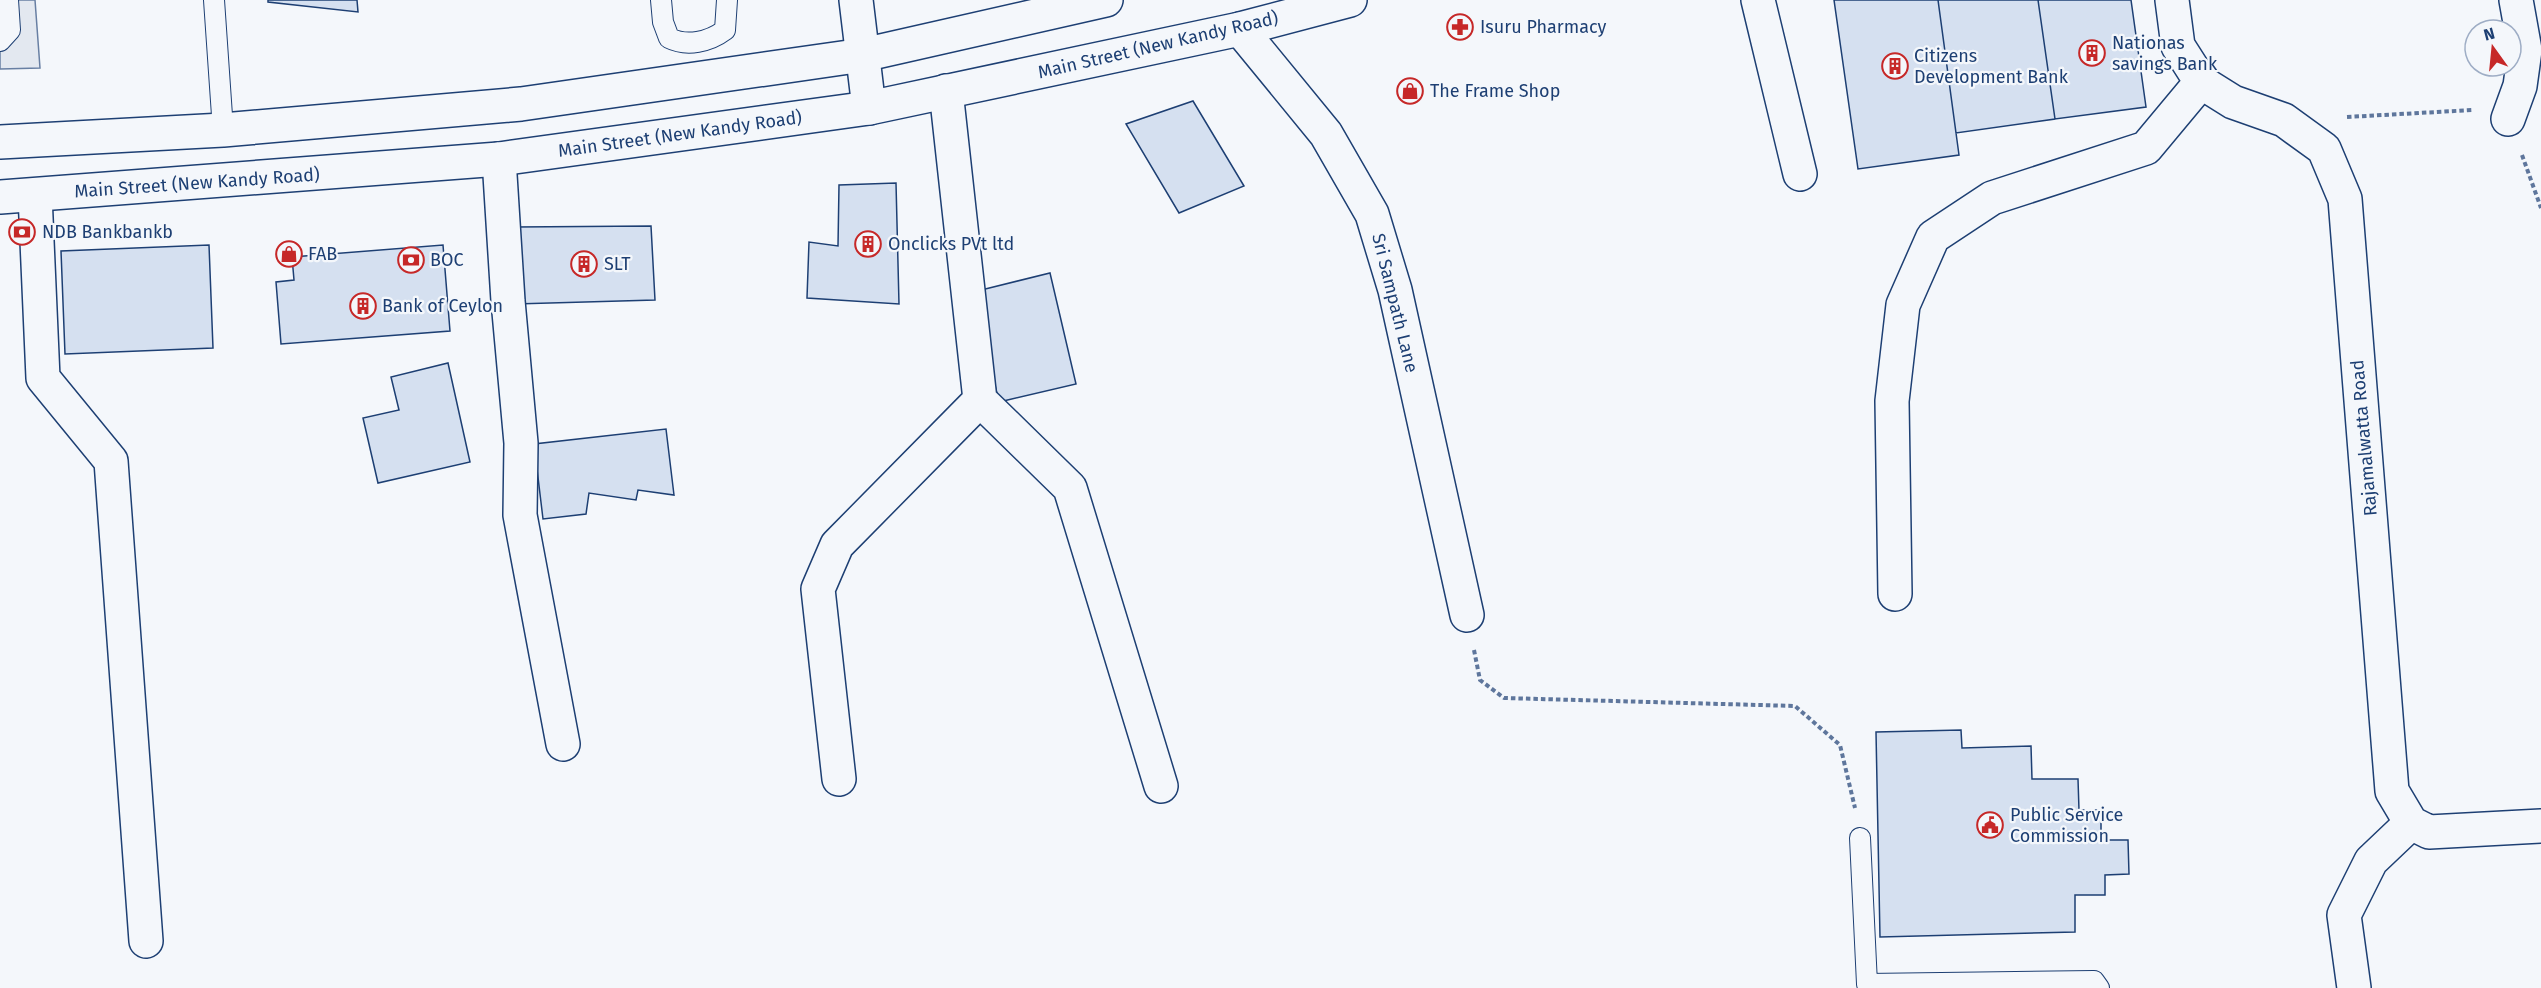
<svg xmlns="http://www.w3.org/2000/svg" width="2541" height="988" font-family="'Fira Sans',sans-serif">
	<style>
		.parking { fill: #e3e8f0; stroke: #687fa3; stroke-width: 1.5 }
		.building { fill: #d5e0f0; stroke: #1d3f73; stroke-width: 1.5 }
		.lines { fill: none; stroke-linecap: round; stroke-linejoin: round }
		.service-casing { stroke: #1d3f73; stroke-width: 22 }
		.minor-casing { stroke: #1d3f73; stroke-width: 36 }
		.primary-casing { stroke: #1d3f73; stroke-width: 36 }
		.path { stroke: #5e769c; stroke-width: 4; stroke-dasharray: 4.5 3; stroke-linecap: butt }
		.service { stroke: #f4f7fb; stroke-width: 20 }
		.minor { stroke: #f4f7fb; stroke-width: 33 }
		.primary { stroke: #f4f7fb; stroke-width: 33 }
		.labels { text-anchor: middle; stroke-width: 4.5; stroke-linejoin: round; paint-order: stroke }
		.poi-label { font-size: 18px; fill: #1d3f73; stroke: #f4f7fb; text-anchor: start }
		.street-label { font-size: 18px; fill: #1d3f73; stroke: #f4f7fb }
	</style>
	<rect width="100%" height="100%" fill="#f4f7fb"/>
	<path class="parking" d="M0 0H35L40 68 0 69Z"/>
	<path class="building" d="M268 0H357L358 12 268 2Z
		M1834 0H1938L1959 155 1858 169Z
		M1938 0H2038L2055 119 1956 133Z
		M2038 0H2131L2146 107 2055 119Z
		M1193 101 1244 186 1179 213 1126 124Z
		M896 183 899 304 807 298 809 242 838 246 839 185Z
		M651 226 655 300 515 304V227Z
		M209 245 213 348 65 354 61 251Z
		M443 245 450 331 281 344 276 282 294 280 292 257Z
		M1050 273 1076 384 999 402 973 292Z
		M448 363 470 462 378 483 363 418 399 410 391 377Z
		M666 429 674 495 638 490 636 500 589 493 586 514 543 519 534 444Z
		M1961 730 1962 748 2031 746 2032 779H2078L2079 810H2101V840H2128L2129 874 2105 875V895H2075V932L1880 937 1876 732Z"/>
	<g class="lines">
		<g class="service-casing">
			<path id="service" d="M214 0 223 130
				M661 0 663 22 669 38C687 47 709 42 725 30L727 0
				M0 41 10 30 8 0
				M1860 838 1867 984 2094 981 2099 988"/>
		</g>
		<g class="minor-casing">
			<path id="minor" d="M856 0 869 108
				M1758 0 1800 174
				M2172 0 2178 46 2201 82 2233 102 2284 120 2324 149 2345 199 2392 791 2411 823 2429 832 2541 826
				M1240 29 1326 134 1372 214 1395 290 1467 615
				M946 91 980 400 1070 488 1161 786
				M2508 119 2520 86 2525 50 2516 0
				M499 159 508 301 521 443 520 515 563 744
				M35 195 43 378 111 461 146 941
				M1895 594 1892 401 1903 305 1933 237 1992 198 2146 148 2201 82
				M839 779 818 589 837 545 980 400
				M2354 988 2344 915 2371 861 2411 823"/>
		</g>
		<g class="primary-casing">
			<path id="primary" d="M0 142 223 130 521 104 863 55 1106 0
				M0 197 499 159 869 108 1240 29 1350 0"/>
		</g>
		<path class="path" d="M2347 117 2472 110
			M2522 155 2541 208
			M1474 650 1480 680 1504 698 1795 706 1840 745 1855 808"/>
		<use href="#service" class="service"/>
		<use href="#minor" class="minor"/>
		<use href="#primary" class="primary"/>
	</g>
	<defs>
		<g id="pharmacy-ring" transform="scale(1.35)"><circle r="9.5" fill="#f4f7fb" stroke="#c62828" stroke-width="1.5"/><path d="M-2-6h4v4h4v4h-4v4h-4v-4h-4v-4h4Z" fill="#c62828"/></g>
		<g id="building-ring" transform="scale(1.35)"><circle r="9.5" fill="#f4f7fb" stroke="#c62828" stroke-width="1.5"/><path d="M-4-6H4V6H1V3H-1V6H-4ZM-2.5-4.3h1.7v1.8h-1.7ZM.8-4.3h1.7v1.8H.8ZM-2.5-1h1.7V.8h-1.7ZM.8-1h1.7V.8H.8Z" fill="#c62828"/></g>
		<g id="shop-ring" transform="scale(1.35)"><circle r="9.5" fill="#f4f7fb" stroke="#c62828" stroke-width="1.5"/><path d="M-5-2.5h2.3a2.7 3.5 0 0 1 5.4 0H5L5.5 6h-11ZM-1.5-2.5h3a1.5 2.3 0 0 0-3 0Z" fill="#c62828"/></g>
		<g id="bank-ring" transform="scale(1.35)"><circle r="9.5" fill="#f4f7fb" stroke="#c62828" stroke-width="1.5"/><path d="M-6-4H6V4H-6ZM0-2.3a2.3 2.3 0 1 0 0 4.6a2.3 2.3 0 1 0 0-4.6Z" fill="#c62828"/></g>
		<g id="civic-ring" transform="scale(1.35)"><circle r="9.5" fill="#f4f7fb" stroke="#c62828" stroke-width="1.5"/><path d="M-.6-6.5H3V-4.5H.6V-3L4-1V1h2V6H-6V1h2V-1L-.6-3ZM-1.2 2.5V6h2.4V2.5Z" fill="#c62828"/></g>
	</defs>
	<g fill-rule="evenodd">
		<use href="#pharmacy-ring" x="1460" y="27"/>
		<use href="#building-ring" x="2092" y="53"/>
		<use href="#building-ring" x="1895" y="66"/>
		<use href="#shop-ring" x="1410" y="91"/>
		<use href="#bank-ring" x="22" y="232"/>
		<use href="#building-ring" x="868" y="244"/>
		<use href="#shop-ring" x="289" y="254"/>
		<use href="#bank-ring" x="411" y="260"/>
		<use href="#building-ring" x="584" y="264"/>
		<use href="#building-ring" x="363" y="306"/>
		<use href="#civic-ring" x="1990" y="825"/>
	</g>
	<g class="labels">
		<g class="poi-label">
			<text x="1480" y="33">Isuru Pharmacy</text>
			<text x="2112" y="49">Nationas<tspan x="2112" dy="21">savings Bank</tspan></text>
			<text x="1914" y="62">Citizens<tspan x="1914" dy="21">Development Bank</tspan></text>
			<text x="1430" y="97">The Frame Shop</text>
			<text x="42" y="238">NDB Bankbankb</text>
			<text x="888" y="250">Onclicks PVt ltd</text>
			<text x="308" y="260">FAB</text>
			<text x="430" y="266">BOC</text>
			<text x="604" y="270">SLT</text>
			<text x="382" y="312">Bank of Ceylon</text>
			<text x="2010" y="821">Public Service<tspan x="2010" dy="21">Commission</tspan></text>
		</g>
		<g class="street-label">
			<text transform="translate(1158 45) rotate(-13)" y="6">Main Street (New Kandy Road)</text>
			<text transform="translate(680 134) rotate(-8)" y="6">Main Street (New Kandy Road)</text>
			<text transform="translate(197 183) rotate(-4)" y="6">Main Street (New Kandy Road)</text>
			<text transform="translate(1395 303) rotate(76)" y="6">Sri Sampath Lane</text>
			<text transform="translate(2364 438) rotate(-95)" y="6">Rajamalwatta Road</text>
		</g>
	</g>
	<g transform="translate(2493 48) rotate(345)"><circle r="28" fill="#f4f7fb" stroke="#9eadc5" stroke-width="1.5"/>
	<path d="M0-4.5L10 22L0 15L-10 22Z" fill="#c62828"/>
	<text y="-9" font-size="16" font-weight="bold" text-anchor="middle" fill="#1d3f73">N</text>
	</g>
</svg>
